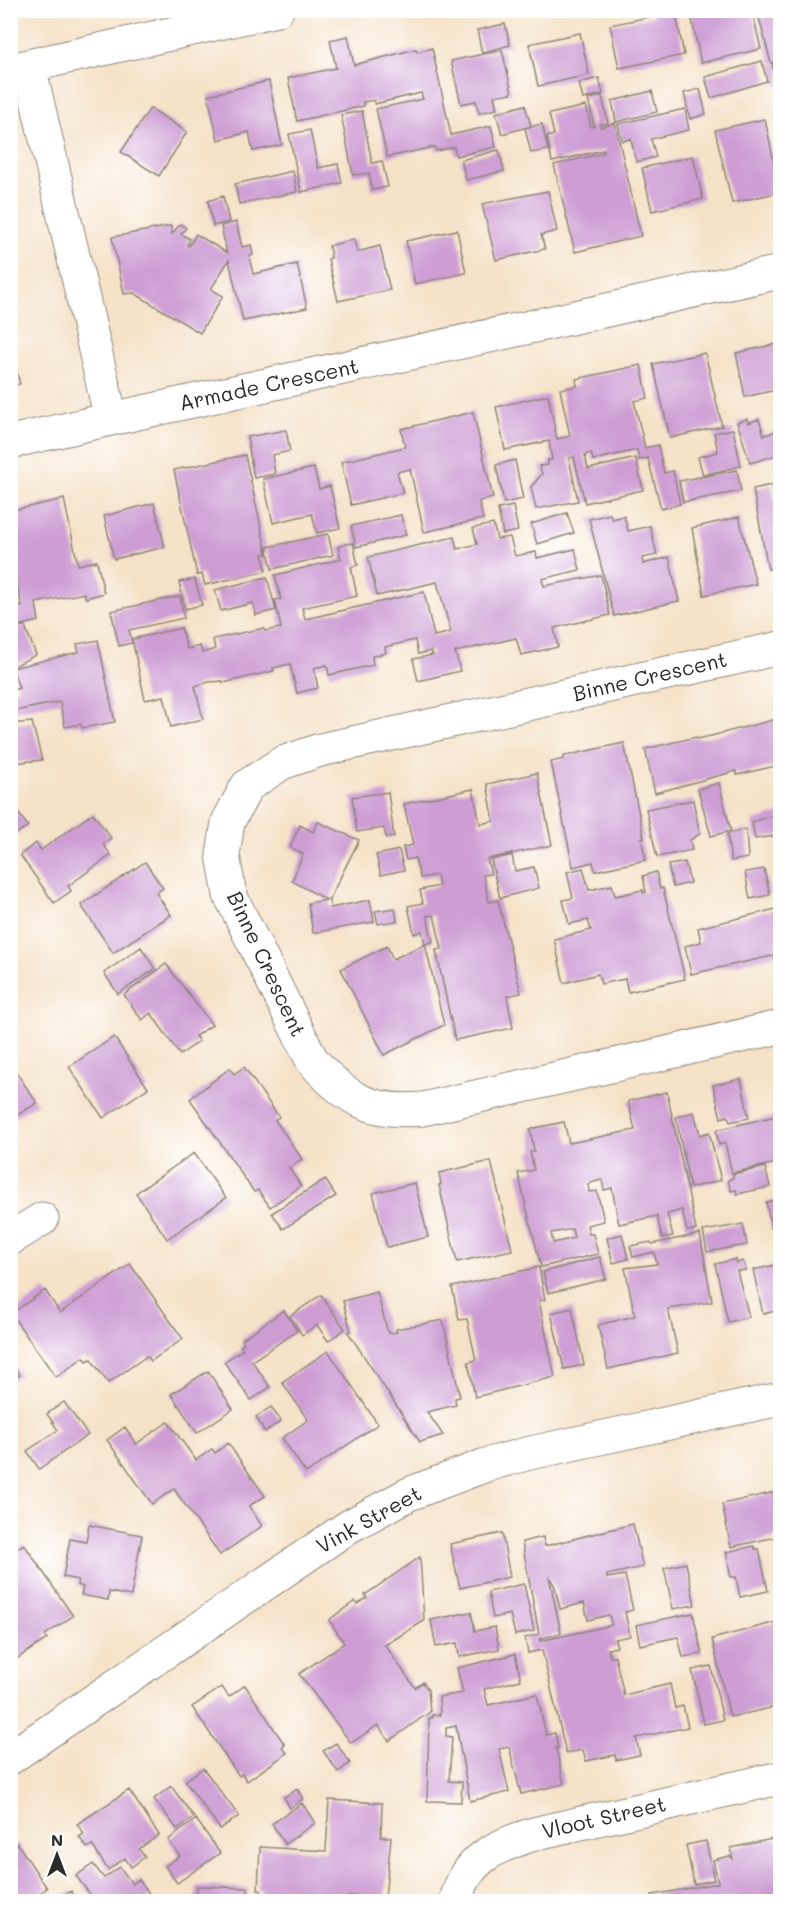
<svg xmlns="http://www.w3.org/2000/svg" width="791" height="1912" font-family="Mali,sans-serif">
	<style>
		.building { fill: #cd9dd4; fill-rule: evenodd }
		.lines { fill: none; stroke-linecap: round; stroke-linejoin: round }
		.minor-casing { stroke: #90867a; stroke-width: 35 }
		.minor { stroke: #fff; stroke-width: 33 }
		.labels { text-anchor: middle; stroke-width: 4.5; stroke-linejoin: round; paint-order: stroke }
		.street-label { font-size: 21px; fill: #2b2b2b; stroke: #fff }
	</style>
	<rect width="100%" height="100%" fill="#fff"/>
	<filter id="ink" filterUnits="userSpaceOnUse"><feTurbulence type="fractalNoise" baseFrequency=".0167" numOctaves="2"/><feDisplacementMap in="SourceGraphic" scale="12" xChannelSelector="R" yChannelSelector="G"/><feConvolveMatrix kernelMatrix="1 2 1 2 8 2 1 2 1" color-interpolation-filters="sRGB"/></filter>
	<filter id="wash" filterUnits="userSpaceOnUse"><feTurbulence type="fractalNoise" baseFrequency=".008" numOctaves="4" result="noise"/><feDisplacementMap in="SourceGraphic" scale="24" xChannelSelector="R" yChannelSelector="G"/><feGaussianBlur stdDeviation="1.35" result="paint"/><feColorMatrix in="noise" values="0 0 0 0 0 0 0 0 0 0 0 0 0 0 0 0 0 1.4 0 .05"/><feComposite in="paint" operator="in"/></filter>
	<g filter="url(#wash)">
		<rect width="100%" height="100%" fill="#f5e2c8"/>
		<g id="blocks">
			<path class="building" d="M652 10H675L684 55 619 68 610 25 654 16Z
				M690 10H752L761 49 701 63Z
				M757 10H780V61L771 63Z
				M505 24 510 45 482 53 477 30Z
				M580 33 589 75 538 86 529 44Z
				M348 36 354 65 416 49 417 52 432 48 451 135 491 126 496 147 456 156 454 147 436 151 435 147 387 157 376 109 423 99 421 93 375 104 374 100 363 102 364 106 297 121 288 78 336 68 330 40Z
				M502 50 512 93 494 96 497 109 479 113 476 101 461 104 451 61Z
				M762 61 767 81 711 98 705 77Z
				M780 62V85L777 86 772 64Z
				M599 78 603 94 583 99 579 83Z
				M269 81 282 145 253 151 249 132 218 140 208 95Z
				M700 89 706 114 690 119 684 93Z
				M652 91 657 112 616 122 612 101Z
				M602 96 608 123 600 124 601 127 615 123 641 236 575 252 554 165 604 153V150L552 162 547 137 554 135 549 114 586 106 591 127 594 126 588 99Z
				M525 105 531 126 502 134 496 113Z
				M150 108 187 132 159 176 121 152Z
				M685 109 689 130 651 139 656 157 636 162 631 139 622 141 618 124Z
				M362 111 372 163 382 161 388 187 372 190 369 173 353 175 341 115Z
				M765 119 780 192 732 203 715 130Z
				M542 124 548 150 531 153 525 128Z
				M310 130 318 168 338 164 342 183 301 192 289 134Z
				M499 150 504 171 466 180 461 160Z
				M693 156 703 199 652 211 642 168Z
				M293 171 297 192 239 204 235 184Z
				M548 191 557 231 541 235 545 249 496 260 482 204Z
				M223 196 229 222 213 226 208 201Z
				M236 222 242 247 251 245 253 255 249 256 253 274 297 264 307 308 243 321 229 260 211 289 223 296 200 333 134 293 124 294 112 237 171 226 172 234 180 224 186 228 181 234 190 239 187 245 189 246 196 234 227 253 221 226Z
				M457 230 466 273 415 284 406 241Z
				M354 239 357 252 380 246 390 290 338 301 328 259 331 258 329 246Z
				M780 343V389L745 397 736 353Z
				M10 346 20 384 10 386Z
				M705 353 722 426 670 438 653 364Z
				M641 365 648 398 634 401 645 448 658 445 664 473 673 471 680 504 661 509 648 458 639 460 637 450 593 460 591 453 585 455 588 469 636 458 643 490 585 503 574 457 569 458 578 501 536 509 531 487 542 474 539 466 548 465V460H552L549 441 505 450 496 407 548 395 557 439 570 436 560 389 577 386 576 379Z
				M473 412 493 498 479 501 483 519 424 532 410 469 397 472 403 493 351 505 341 462 405 447 401 429Z
				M747 419 748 423 759 419 764 435 780 430V454L750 463 737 422Z
				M733 429 741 466 703 475 698 457 718 452 714 433Z
				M286 430 290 451 272 455 275 474 254 478 247 437Z
				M245 455 267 554H263L266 571 205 585 202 574 197 575 174 470Z
				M515 460 523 499 504 503 496 465Z
				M314 468 319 489 330 486 340 528 317 533 312 514 273 523 263 479Z
				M737 470 741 491 683 502 679 481Z
				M771 485 780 524H777L780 532V566L768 569 753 489Z
				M64 499 78 565 97 561 104 593 86 598 84 593 36 603 39 621 17 626H25L36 655 12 667 10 629 17 626 10 628V609L22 607 10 555V511Z
				M154 503 165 547 114 559 104 516Z
				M513 506 518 531 503 534 498 509Z
				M567 513 574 533 537 544 531 524Z
				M610 514 612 519 624 516 628 531 650 526 657 555 642 558 643 564 669 557 679 601 614 616 589 519Z
				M401 515 406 535 356 547 351 526Z
				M739 517 756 584 704 595 692 528Z
				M493 524 497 539 510 537 515 556 536 552 537 558 575 549 580 570 542 579 544 586 601 575 610 615 554 628 558 647 521 655 516 638 455 652 460 671 418 681 413 659 433 655 431 651 418 654 415 640 385 647 386 653 372 656 373 665 329 675 327 665 314 668 318 688 297 693 290 664 273 668 274 671 223 683V681L209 682 195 686 203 719 171 727 164 696 145 700 132 639 181 628 187 649 200 646 202 653 215 649 213 639 264 628 265 631 281 628 275 600 281 599 275 575 341 559 338 547 345 544 353 543 358 565 351 567 357 596 302 608 305 619 424 592 434 636 451 632 437 582 377 596 368 557 454 537 457 549 477 544 473 528Z
				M328 534 333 555 272 569 267 547Z
				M267 577 276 610 256 615 253 603 221 611 215 590Z
				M195 579 202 605 185 609 179 582Z
				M180 596 184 618 129 630 132 643 119 646 111 611Z
				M98 640 115 722 82 728 81 724 65 727 60 702 15 711 10 691 19 688 12 668 79 652 77 644Z
				M777 719 780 735V765L737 775 736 771 655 793 645 749 696 737 697 739 711 736Z
				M32 722 42 760 13 763 15 783 10 784V724Z
				M624 743 644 838H641L646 860 595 871 593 862 573 867 551 762 564 759V756Z
				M537 773 552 845 487 859 491 874 483 875 489 902 498 900 521 993 507 996 513 1028 455 1040 436 950 442 949 434 915 427 916 433 942 425 944 422 931 414 934 408 906 423 903 420 890 439 886 437 875 420 878 415 858 406 860 403 847 413 845 404 804 473 789 480 824 494 821 487 784Z
				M719 783 731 831 711 836 698 789Z
				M388 792 394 837 386 838 384 828 357 832 352 797Z
				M693 800 700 834 690 840 692 850 657 857 646 809Z
				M10 802 28 826 10 838Z
				M93 813 111 838 103 844 111 855 68 886 71 891 54 903 20 855 36 843 41 850Z
				M780 813V835L755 839 752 822Z
				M318 822 359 840 329 900 330 908 370 900 374 922 313 933 308 903 327 900 292 881 303 854 290 847 300 825 313 832Z
				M746 829 748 858 731 861 727 834Z
				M399 850 404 870 381 875 376 855Z
				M512 855 515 871 534 867 539 888 500 898 491 860Z
				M145 862 163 888 156 893 171 915 113 953 81 905Z
				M685 862 690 883 673 887 668 865Z
				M583 868 589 890 612 885 615 896 643 890V893L646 892 643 876 656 872 660 889 663 888 685 979 628 992 625 979 601 984 598 974 564 983 554 939 591 930 588 920 569 924 563 900 573 898 567 872Z
				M764 869 770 895 750 899 745 872Z
				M395 908 397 921 378 924 375 911Z
				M780 908V968L777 955 691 974 685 946 701 942 698 928Z
				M425 944 444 1025 384 1055 341 969 387 946 393 959Z
				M141 947 155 969 118 994 104 973Z
				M166 964 212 1025 195 1036 199 1041 180 1055 151 1013 142 1020 124 995Z
				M114 1037 148 1088 103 1118 69 1067Z
				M10 1063 37 1103 10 1120Z
				M244 1067 279 1117 275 1120 302 1159 289 1168 301 1186 270 1207 258 1190 254 1192 190 1099 230 1068 234 1074Z
				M741 1079 749 1118 730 1122 728 1116 721 1118 713 1085Z
				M667 1092 696 1230 687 1231 682 1210 667 1214 673 1236 662 1238 657 1216 619 1224 612 1188 604 1190 602 1180 594 1182 588 1184 589 1192 597 1191 604 1221 587 1225 589 1234H593L598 1254 541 1267 518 1173 534 1170 530 1152 534 1151 530 1129 564 1122 569 1143 635 1130 628 1101ZM572 1229 574 1238 553 1243 551 1233Z
				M694 1112 700 1135 709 1132 721 1180 690 1188 676 1117Z
				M780 1115V1162L732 1173 725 1143 719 1145 716 1130Z
				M194 1153 226 1198 167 1239 136 1193Z
				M491 1161 512 1250 457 1262 439 1185 441 1184 439 1173Z
				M765 1167 770 1187 737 1194 736 1190 731 1191 728 1180 733 1178V1174Z
				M325 1179 336 1196 283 1229 272 1213Z
				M415 1183 428 1237 387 1247 373 1193Z
				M780 1199V1226L771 1228 766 1202Z
				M743 1224 747 1245 707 1252 703 1231Z
				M622 1234 628 1259 613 1263 607 1238Z
				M700 1234 712 1302 668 1309 678 1353 608 1369 598 1325 635 1316 625 1268 657 1264 654 1252 633 1257 630 1246 651 1242 652 1244Z
				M600 1257 606 1279 548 1293 543 1272Z
				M736 1259V1263L743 1261 746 1270 737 1271 749 1317 728 1322 715 1264Z
				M130 1264 183 1339 151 1361 147 1356 108 1383 91 1359 87 1361 84 1357 56 1377 11 1314 45 1290 60 1313Z
				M780 1264V1310L763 1314 753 1270Z
				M539 1267 545 1300 539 1301 555 1377 475 1397 468 1362 476 1360 467 1319 459 1320 452 1287Z
				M377 1292 388 1333 397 1332 396 1329 443 1320 460 1397 455 1398 456 1405 427 1412 443 1435 420 1442 348 1332 351 1331 343 1301Z
				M321 1295 345 1329 328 1341 317 1325 302 1335 290 1316Z
				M572 1308 584 1365 564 1369 551 1313Z
				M284 1310 297 1331 252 1361 270 1387 251 1400 224 1362 243 1349 240 1346 244 1343 242 1339Z
				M328 1351 378 1424 306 1473 282 1438 308 1420 282 1382Z
				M10 1361 20 1375 10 1382Z
				M208 1371 233 1409 197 1433 171 1394Z
				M64 1402 88 1435 39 1469 27 1451 58 1430 47 1414Z
				M271 1407 281 1421 265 1432 256 1417Z
				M168 1422 196 1460 212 1449 215 1453 228 1443 265 1496 249 1506 262 1526 220 1555 174 1489 152 1504 107 1440 125 1427 136 1444Z
				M780 1491V1536L731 1547 722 1504Z
				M633 1524 643 1567 607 1575V1578L625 1575 633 1610 625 1612 630 1636 615 1639 617 1647 608 1649 610 1657 615 1656 624 1695 670 1684 675 1708 683 1706 688 1727 636 1738 640 1755 616 1760 615 1755 586 1761 583 1750 566 1753 542 1650 528 1653 525 1638 539 1634 522 1542 543 1537 545 1546ZM549 1576 555 1587 560 1609 584 1603 588 1620 609 1615 612 1625 540 1641V1639L561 1633Z
				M89 1525 142 1535 131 1596 109 1592 108 1600 81 1595 83 1587 77 1585 78 1580 63 1577 70 1539 86 1542Z
				M502 1533 510 1577 460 1588 450 1544Z
				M24 1544 73 1616 45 1635 47 1639 10 1663V1553Z
				M754 1546 755 1549H759L768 1591 740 1597 736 1577H731L726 1552Z
				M420 1557 424 1621 385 1645 415 1688 423 1682 428 1690 430 1712 389 1741 378 1725 351 1743 299 1674 344 1643 329 1620 355 1601 357 1604 367 1598 365 1595Z
				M686 1563 695 1605 673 1609 664 1568Z
				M524 1584 534 1631 515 1635 510 1614 493 1618 488 1592Z
				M471 1612 475 1631 495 1627 499 1649 459 1657 457 1643 436 1647 431 1620Z
				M693 1613 702 1654 683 1657 678 1637 640 1645 636 1625Z
				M780 1621V1706L730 1717 712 1639Z
				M515 1654 521 1680 484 1689 488 1705 537 1694 546 1735 555 1733 558 1748H556L564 1784 521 1794 509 1747 499 1749 509 1792 470 1801 456 1726 446 1728V1736L452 1737 449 1781 462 1782 461 1802 427 1801 429 1718H432V1715H440L439 1697 463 1693 457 1668Z
				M711 1666 723 1720 704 1724 692 1670Z
				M245 1685 285 1745 282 1747 287 1753 247 1781 242 1774 239 1776 192 1707 222 1687 229 1697Z
				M336 1743 350 1763 338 1772 323 1751Z
				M203 1768 239 1816 220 1829 185 1781Z
				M171 1786 194 1817 177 1829 154 1799Z
				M297 1789 303 1799 290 1808 284 1797Z
				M129 1790 159 1835 139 1849 145 1857 131 1867 125 1858 108 1870 92 1845 87 1848 79 1837 84 1834 77 1824Z
				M329 1800 382 1803 381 1837H391L385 1898 349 1896V1902H260L261 1890H258L260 1847 326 1851Z
				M302 1803 315 1823 285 1844 272 1824Z
				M196 1819 220 1853 177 1883 165 1866 180 1856 168 1840Z
				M776 1838 780 1848V1902H654L652 1895 718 1883 713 1860 730 1856 733 1859 731 1848Z
				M706 1841 714 1880 694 1884 686 1845Z
				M17 1843 47 1888 27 1902H10V1847Z
				M93 1864 104 1878 120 1867 132 1884 139 1879 151 1896 143 1902H96L76 1876Z
				M197 1886 248 1888V1902H196Z
				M71 1891 78 1902H56Z"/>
		</g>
	</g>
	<g filter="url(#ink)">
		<use href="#blocks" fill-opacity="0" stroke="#90867a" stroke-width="1.5"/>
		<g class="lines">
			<g class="minor-casing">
				<path id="minor" d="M29 66 111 419 780 272
					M10 70 277 10
					M10 442 111 419
					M780 648 320 750 282 763 247 786 228 822 223 855 230 895 312 1060C345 1099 372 1114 423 1109L780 1027
					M10 1239 42 1219
					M10 1758 348 1527 409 1494 486 1465 526 1454 780 1399
					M456 1902C465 1857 499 1845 537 1833L780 1778"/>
			</g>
			<use href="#minor" class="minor"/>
		</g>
	</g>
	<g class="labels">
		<g class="street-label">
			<text transform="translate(269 385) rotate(-12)" y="7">Armade Crescent</text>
			<text transform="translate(650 677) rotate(-13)" y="7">Binne Crescent</text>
			<text transform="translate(266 964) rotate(65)" y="7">Binne Crescent</text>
			<text transform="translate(369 1520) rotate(-29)" y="7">Vink Street</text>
			<text transform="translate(604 1818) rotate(-13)" y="7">Vloot Street</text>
		</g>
	</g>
	<rect width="791" height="1912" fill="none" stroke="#fff" stroke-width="36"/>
	<g transform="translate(57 1855)" stroke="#ffffff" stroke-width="4.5" paint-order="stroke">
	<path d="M0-4.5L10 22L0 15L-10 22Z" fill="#2b2b2b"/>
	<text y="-9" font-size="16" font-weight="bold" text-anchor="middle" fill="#2b2b2b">N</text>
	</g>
</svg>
